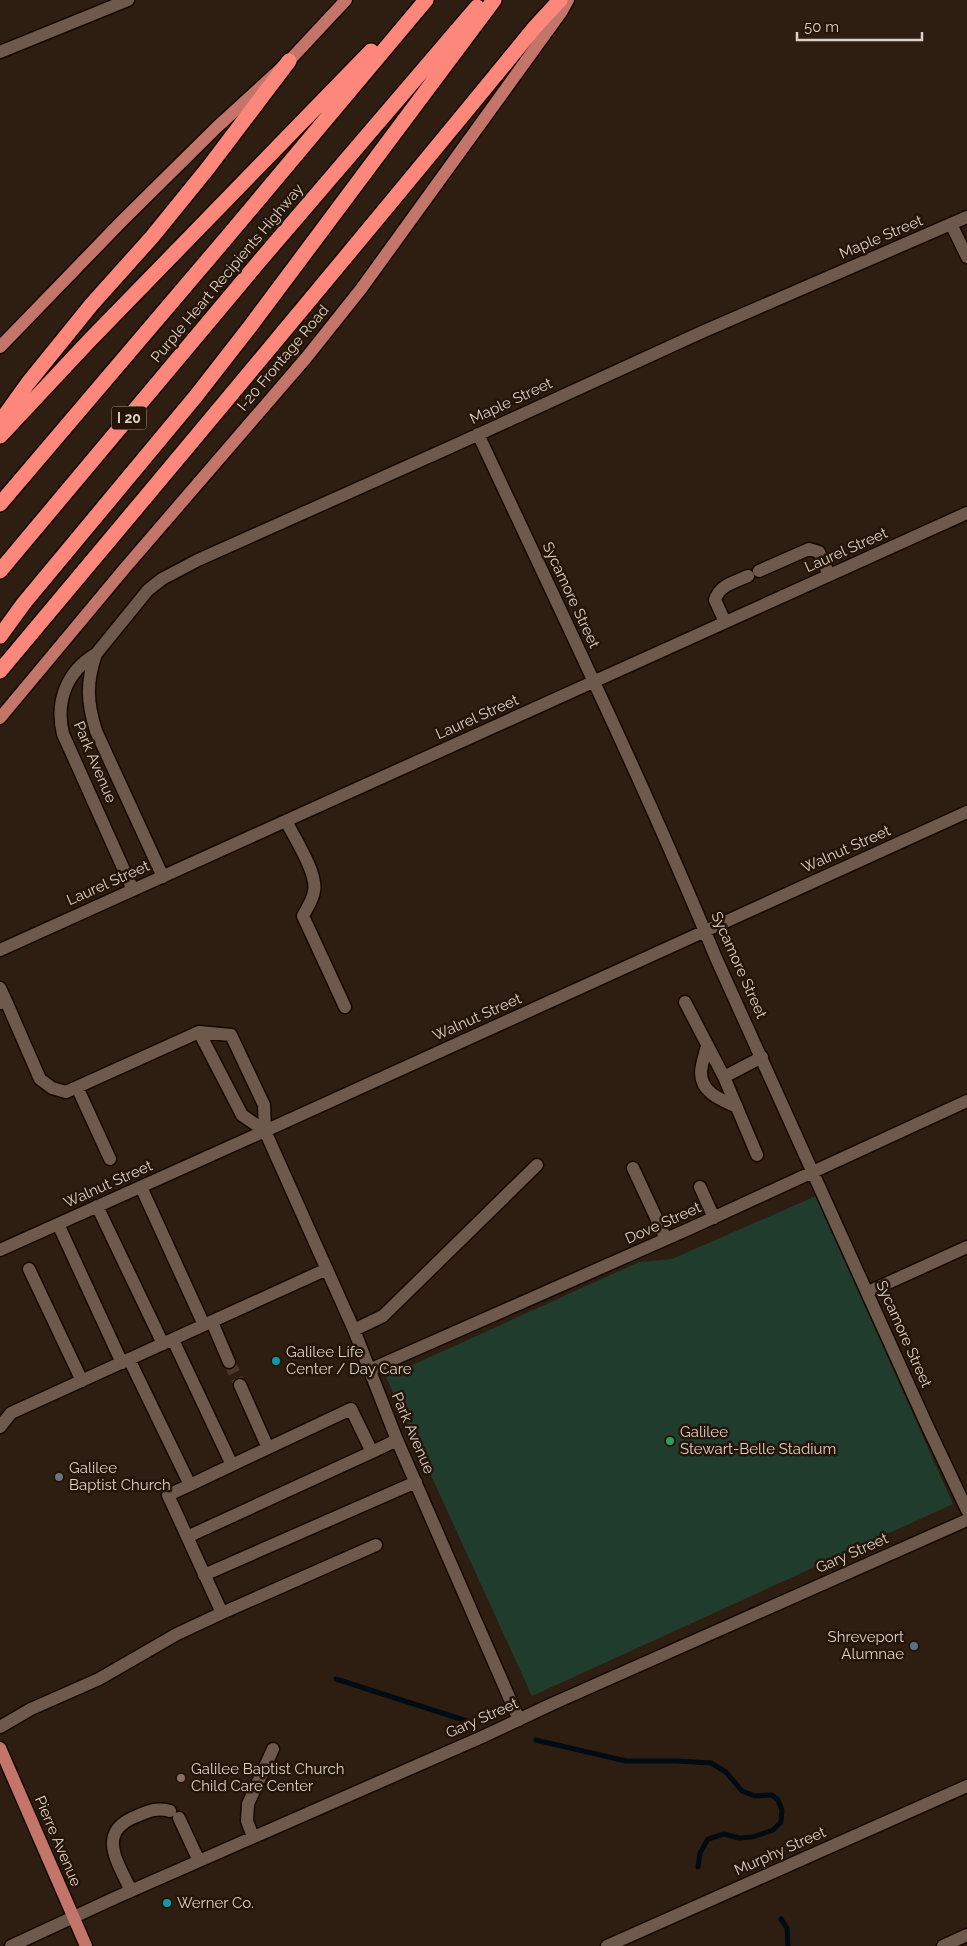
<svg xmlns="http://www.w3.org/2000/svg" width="967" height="1946" font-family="Raleway,sans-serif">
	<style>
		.green { fill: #203c2d }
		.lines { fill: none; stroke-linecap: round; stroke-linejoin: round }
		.stream { stroke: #000b13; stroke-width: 5 }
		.minor-tunnel { stroke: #48392c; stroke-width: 12; stroke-dasharray: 12 6; stroke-linecap: butt }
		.minor-casing { stroke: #160801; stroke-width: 15 }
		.major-casing { stroke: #160801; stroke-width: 15 }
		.highway-casing { stroke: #160801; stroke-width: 18 }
		.minor { stroke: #6d5a4c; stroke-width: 12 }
		.major { stroke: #c47569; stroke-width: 12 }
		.highway { stroke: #fe877c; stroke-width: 15 }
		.culture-dot { fill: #0f9aa8; stroke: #241508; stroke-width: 2 }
		.leisure-dot { fill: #2e9e5b; stroke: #241508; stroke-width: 2 }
		.worship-dot { fill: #6b7280; stroke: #241508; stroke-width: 2 }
		.service-dot { fill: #5c6f8a; stroke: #241508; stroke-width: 2 }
		.education-dot { fill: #8d6e63; stroke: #241508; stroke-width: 2 }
		.labels { text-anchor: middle; stroke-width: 5; stroke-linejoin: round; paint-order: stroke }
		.shield { fill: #241508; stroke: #a5988e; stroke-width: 1 }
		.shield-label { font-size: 14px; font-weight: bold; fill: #dcd0c8 }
		.street-label { font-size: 15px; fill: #dcd0c8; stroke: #241508 }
		.poi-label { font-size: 15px; fill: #dcd0c8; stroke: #241508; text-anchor: start }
	</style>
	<rect width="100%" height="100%" fill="#2e1e11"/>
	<path class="green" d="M816 1196 953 1504 532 1696 386 1377 639 1262 672 1259Z"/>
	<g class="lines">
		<path class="stream" d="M336 1679 467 1721
			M536 1740 626 1761H677L711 1763 726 1772 742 1791 755 1796 772 1795 778 1800 782 1810 781 1822 773 1830 753 1837 739 1838 724 1834 708 1839 700 1853 698 1867
			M781 1919 787 1928 788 1946"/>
		<path class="minor-tunnel" d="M229 1362 240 1385"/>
		<g class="minor-casing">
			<path id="minor" d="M0 52 128 0
				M951 224 967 257
				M478 434C559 608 643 781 716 958L925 1421 967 1510
				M759 571 809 549 819 552 829 575
				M725 622 715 600C719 585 735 582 748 576
				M96 654C86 683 87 702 96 731L163 877
				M286 821C294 837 318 874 314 891 313 900 307 908 303 916L345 1007
				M133 890 63 734C55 701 67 671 96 654L148 590 162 579 198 560 453 446 702 332 967 217
				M0 950 967 513
				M0 988 6 1001
				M685 1002 724 1077
				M0 1003 6 1001 40 1079 52 1088 66 1092 199 1032 231 1035 264 1105 265 1131 354 1330 397 1440 519 1720
				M199 1032 242 1115 265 1131
				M707 1046C705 1054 701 1065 701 1073 701 1093 722 1100 737 1107
				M77 1087 110 1159
				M757 1155 724 1077 762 1057
				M633 1168 666 1239
				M700 1187 714 1218
				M97 1206 163 1344
				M58 1224 122 1363
				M0 1250 265 1131 967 812
				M29 1269 82 1381
				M868 1292 967 1247
				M212 1322 229 1362
				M204 1325 327 1269
				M354 1330 383 1316 537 1165
				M129 1359 190 1485 232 1465 173 1340
				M369 1370 691 1228 967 1101
				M240 1385 268 1448
				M0 1427 11 1413 204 1325 141 1187
				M232 1465 351 1409 372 1452 397 1440
				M190 1485 168 1495 222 1613 376 1545
				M187 1537 372 1452
				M204 1575 416 1482
				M0 1727 31 1709 99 1679 177 1634 222 1613
				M179 1818 199 1861
				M253 1837 247 1821 248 1804 273 1749
				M131 1891C118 1862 95 1832 137 1816 148 1811 158 1807 170 1811
				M11 1946 117 1897 482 1737 552 1704 967 1520
				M607 1946 967 1786
				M943 1946 967 1935"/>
		</g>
		<g class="major-casing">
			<path id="major" d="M0 347 121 222 216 128 289 61 346 0
				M0 718 125 568 306 358 361 289 562 11 568 0
				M0 1748 86 1946"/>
		</g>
		<g class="highway-casing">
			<path id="highway" d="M0 422 28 383 92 304 152 237 208 168 289 61
				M0 436 88 342 371 51
				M0 504 228 236 426 0
				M0 571 257 264 477 7
				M0 636 24 603 196 396 252 324 494 0
				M0 671C179 457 359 243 535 27L560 0"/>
		</g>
		<use href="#minor" class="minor"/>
		<use href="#major" class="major"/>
		<use href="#highway" class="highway"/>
	</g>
	<g class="culture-dot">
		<circle cx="276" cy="1361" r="5"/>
		<circle cx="167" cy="1903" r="5"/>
	</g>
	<circle class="leisure-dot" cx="670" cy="1441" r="5"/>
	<circle class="worship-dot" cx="59" cy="1477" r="5"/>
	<circle class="service-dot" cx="914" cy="1646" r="5"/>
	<circle class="education-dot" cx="181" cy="1778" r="5"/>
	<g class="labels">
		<rect class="shield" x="111.5" y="406.5" width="35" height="23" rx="4"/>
		<g class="shield-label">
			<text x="129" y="423">I 20</text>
		</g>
		<g class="street-label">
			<text transform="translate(881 237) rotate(-23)" y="5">Maple Street</text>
			<text transform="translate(227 273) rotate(-50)" y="5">Purple Heart Recipients Highway</text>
			<text transform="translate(283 358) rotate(-50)" y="5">I-20 Frontage Road</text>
			<text transform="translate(511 401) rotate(-25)" y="5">Maple Street</text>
			<text transform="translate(846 550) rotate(-24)" y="5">Laurel Street</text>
			<text transform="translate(571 595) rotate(65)" y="5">Sycamore Street</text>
			<text transform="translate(477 717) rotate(-24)" y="5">Laurel Street</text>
			<text transform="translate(95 762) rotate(67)" y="5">Park Avenue</text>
			<text transform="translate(846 849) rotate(-24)" y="5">Walnut Street</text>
			<text transform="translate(108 883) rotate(-24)" y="5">Laurel Street</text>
			<text transform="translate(739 965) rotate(66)" y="5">Sycamore Street</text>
			<text transform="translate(477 1017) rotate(-24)" y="5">Walnut Street</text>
			<text transform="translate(108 1184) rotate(-24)" y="5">Walnut Street</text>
			<text transform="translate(663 1223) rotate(-24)" y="5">Dove Street</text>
			<text transform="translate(904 1334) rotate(66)" y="5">Sycamore Street</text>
			<text transform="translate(413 1433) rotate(67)" y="5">Park Avenue</text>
			<text transform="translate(852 1553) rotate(-24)" y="5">Gary Street</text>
			<text transform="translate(482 1718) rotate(-24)" y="5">Gary Street</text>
			<text transform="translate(58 1841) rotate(67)" y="5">Pierre Avenue</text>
			<text transform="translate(780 1851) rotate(-24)" y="5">Murphy Street</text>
		</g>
		<g class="poi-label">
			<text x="286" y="1357">Galilee Life<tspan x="286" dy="17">Center / Day Care</tspan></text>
			<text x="680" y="1437">Galilee<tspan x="680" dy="17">Stewart-Belle Stadium</tspan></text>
			<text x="69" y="1473">Galilee<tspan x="69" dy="17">Baptist Church</tspan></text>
			<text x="904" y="1642" text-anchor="end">Shreveport<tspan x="904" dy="17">Alumnae</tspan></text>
			<text x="191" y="1774">Galilee Baptist Church<tspan x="191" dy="17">Child Care Center</tspan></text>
			<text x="177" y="1908">Werner Co.</text>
		</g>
	</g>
	<path d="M797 32v8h125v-8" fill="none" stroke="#dcd0c8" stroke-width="2.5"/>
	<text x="804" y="32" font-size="15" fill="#dcd0c8" stroke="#241508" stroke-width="4" paint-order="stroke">50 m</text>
</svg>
